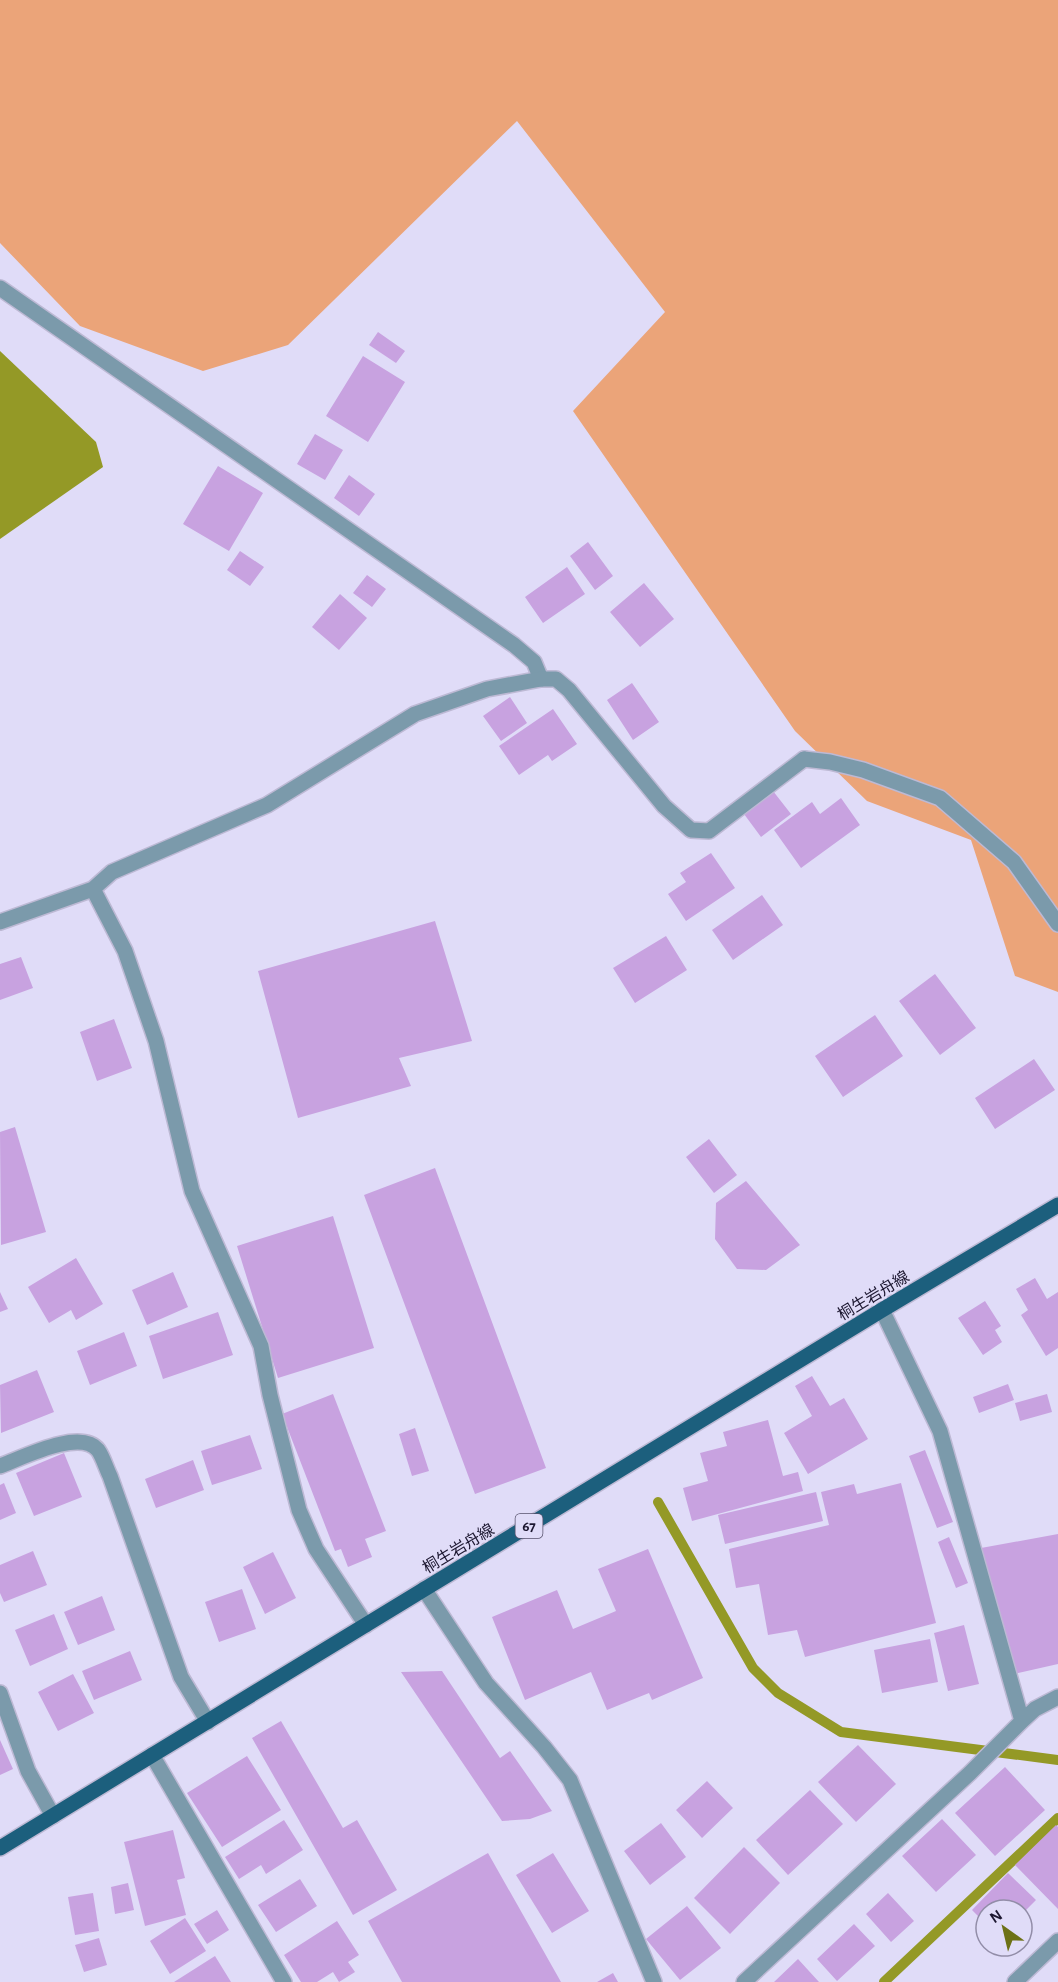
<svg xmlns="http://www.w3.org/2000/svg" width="1058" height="1982" font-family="'Alegreya Sans','Noto Sans JP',sans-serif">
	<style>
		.green { fill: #eba479 }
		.water { fill: #949926 }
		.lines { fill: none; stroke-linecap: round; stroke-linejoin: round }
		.stream { stroke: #949926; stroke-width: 10 }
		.building { fill: #c8a2e0 }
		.lane-casing { stroke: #bdb9d4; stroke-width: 18 }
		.street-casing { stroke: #bdb9d4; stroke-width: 18 }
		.primary-casing { stroke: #bdb9d4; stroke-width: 18 }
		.lane { stroke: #7b9aab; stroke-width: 15 }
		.street { stroke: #7b9aab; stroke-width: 15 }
		.primary { stroke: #1c5f7d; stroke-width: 15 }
		.labels { text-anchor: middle; stroke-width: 4.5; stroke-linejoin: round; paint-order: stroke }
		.shield { fill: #e0dcf8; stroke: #57526c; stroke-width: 1.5 }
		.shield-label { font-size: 15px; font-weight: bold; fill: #1c1730 }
		.street-label { font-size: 16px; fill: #1c1730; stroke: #e0dcf8 }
	</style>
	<rect width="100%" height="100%" fill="#e0dcf8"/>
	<path class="green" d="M0 0H1058V992L1015 976 971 840 867 801 795 731 573 411 665 312 517 121 288 345 203 371 80 326 0 243Z"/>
	<path class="water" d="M0 351 96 442 103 467 0 539Z"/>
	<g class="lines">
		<path class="stream" d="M658 1502 753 1668 778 1693 841 1732 1058 1760
			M884 1982 1058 1818"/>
	</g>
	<path class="building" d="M378 332 405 351 396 363 369 345Z
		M363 356 405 382 368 442 326 416Z
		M315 434 343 450 325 480 297 464Z
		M218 466 263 493 229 551 183 524Z
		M349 475 375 494 359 516 334 498Z
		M588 542 613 576 595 590 570 556Z
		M240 551 264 567 250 586 227 570Z
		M567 567 585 594 543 623 525 597Z
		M367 575 386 589 372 607 353 593Z
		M644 583 674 619 640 647 610 612Z
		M340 594 367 618 339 650 312 627Z
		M632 683 659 722 633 740 607 700Z
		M510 697 527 723 501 741 483 716Z
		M553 709 577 744 552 761 548 755 519 775 499 746Z
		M773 791 791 814 761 837 744 814Z
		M841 798 860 825 801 868 774 830 812 802 820 814Z
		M711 853 735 888 686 921 668 894 686 882 680 873Z
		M762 895 783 925 733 960 712 930Z
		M435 921 472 1041 399 1058 411 1086 298 1118 258 971Z
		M666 936 687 970 635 1003 613 968Z
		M21 957 33 988 0 1000V964Z
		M935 974 976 1028 940 1055 899 1001Z
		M875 1015 903 1056 843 1097 815 1056Z
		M114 1019 132 1068 97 1081 80 1032Z
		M1034 1059 1055 1090 995 1129 975 1098Z
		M15 1127 46 1232 1 1245 0 1132Z
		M709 1139 737 1175 714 1193 686 1157Z
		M435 1168 546 1468 475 1494 364 1195Z
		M746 1181 800 1245 766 1270 737 1269 715 1239 716 1203Z
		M333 1216 374 1348 278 1378 237 1246Z
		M76 1258 103 1304 76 1320 71 1310 49 1323 28 1287Z
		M173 1272 188 1307 147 1325 132 1290Z
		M1035 1278 1047 1299 1058 1292V1348L1046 1356 1021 1315 1028 1310 1016 1289Z
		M0 1292 8 1309 0 1312Z
		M985 1301 1001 1326 995 1330 1002 1342 983 1355 958 1318Z
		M218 1312 233 1355 163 1379 149 1336Z
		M124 1332 137 1366 90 1385 77 1351Z
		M37 1370 54 1412 1 1433 0 1385Z
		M812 1376 830 1406 844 1398 868 1439 808 1474 784 1433 812 1416 795 1386Z
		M1008 1384 1014 1400 979 1413 973 1397Z
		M333 1394 386 1531 365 1539 372 1557 348 1567 341 1549 335 1551 282 1414Z
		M1047 1394 1052 1412 1020 1421 1015 1403Z
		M768 1420 783 1476 798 1472 803 1491 692 1521 683 1488 708 1481 700 1453 727 1446 723 1432Z
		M415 1428 429 1471 412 1476 399 1434Z
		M250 1435 262 1469 212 1485 201 1451Z
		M925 1450 953 1522 937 1528 909 1456Z
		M64 1453 82 1497 34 1516 16 1473Z
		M193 1460 204 1490 156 1508 145 1479Z
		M4 1483 16 1513 0 1520V1485Z
		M901 1483 936 1623 805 1657 797 1630 768 1635 759 1584 736 1588 729 1549 829 1525 821 1492 854 1484 857 1494Z
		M816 1492 823 1521 725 1544 718 1515Z
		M1058 1534V1664L1009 1675 981 1548Z
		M949 1537 968 1583 956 1588 938 1542Z
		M648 1549 703 1678 652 1700 649 1693 607 1710 591 1672 525 1700 492 1617 557 1590 573 1629 616 1611 598 1569Z
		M33 1551 47 1585 4 1602 0 1593V1565Z
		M273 1552 296 1598 265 1614 243 1567Z
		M242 1589 256 1629 219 1642 205 1602Z
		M102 1596 115 1630 78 1645 64 1612Z
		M54 1614 68 1649 30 1666 15 1630Z
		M964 1625 979 1684 948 1691 934 1633Z
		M930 1639 938 1682 882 1693 874 1650Z
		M130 1651 142 1680 94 1700 82 1671Z
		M442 1671 500 1758 510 1751 552 1811 530 1819 502 1821 401 1672Z
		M73 1674 94 1713 58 1731 38 1692Z
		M281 1721 343 1828 357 1820 397 1890 353 1915 252 1738Z
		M0 1740 13 1769 0 1775Z
		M858 1745 896 1784 856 1822 818 1782Z
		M247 1756 281 1810 222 1847 187 1793Z
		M1005 1767 1045 1810 995 1856 955 1813Z
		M707 1781 733 1808 702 1838 676 1810Z
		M810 1790 843 1824 788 1875 756 1840Z
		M942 1819 976 1855 936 1892 902 1856Z
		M284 1820 303 1850 266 1874 261 1865 239 1879 225 1857Z
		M661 1823 686 1857 650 1885 624 1851Z
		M1056 1825 1058 1827V1909L1015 1865Z
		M173 1830 185 1878 177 1880 186 1915 145 1926 124 1842Z
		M744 1847 780 1883 730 1934 694 1898Z
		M488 1853 561 1982H402L368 1921Z
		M553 1853 589 1911 552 1933 516 1875Z
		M1008 1873 1036 1900 1022 1914V1910H986V1924L972 1910Z
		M300 1879 317 1906 276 1932 258 1905Z
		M128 1883 134 1910 115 1914 111 1887Z
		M93 1893 99 1931 75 1935 68 1897Z
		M888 1893 914 1921 891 1942 866 1914Z
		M687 1906 721 1948 680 1980 646 1939Z
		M217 1910 229 1930 207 1944 194 1924Z
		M185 1918 206 1951 170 1974 150 1941Z
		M337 1921 359 1955 348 1962 355 1972 339 1982 333 1972 317 1982H301L284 1955Z
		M854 1924 875 1946 837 1981 817 1959Z
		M99 1938 107 1965 84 1972 75 1945Z
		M215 1956 231 1982H174Z
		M798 1959 819 1982H774Z
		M613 1973 618 1982H597Z"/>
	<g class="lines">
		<g class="lane-casing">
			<path id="lane" d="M0 288 514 645 534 662 541 679
				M804 759 830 762 863 770 940 798 1014 862 1058 924"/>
		</g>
		<g class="street-casing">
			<path id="street" d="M93 889 125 951 156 1041 192 1191 261 1346 270 1395 299 1510 316 1549 366 1625
				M0 922 93 889 112 872 267 805 415 714 487 689 541 679H556L569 690 664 806 691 830 709 831 804 759
				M882 1310 940 1431 1022 1721
				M0 1466C22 1458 80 1428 98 1450 103 1457 106 1468 110 1476L181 1677 208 1722
				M424 1589 486 1683 544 1747 570 1780 654 1982
				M0 1693 28 1771 53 1816
				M152 1755 284 1982
				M744 1982 970 1773 1022 1721 1035 1709 1058 1697
				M1015 1982 1058 1941"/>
		</g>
		<g class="primary-casing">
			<path id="primary" d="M0 1848 882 1310 1058 1205"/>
		</g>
		<use href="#lane" class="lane"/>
		<use href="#street" class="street"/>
		<use href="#primary" class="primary"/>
	</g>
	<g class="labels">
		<rect class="shield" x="515.5" y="1514" width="27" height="24" rx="4.5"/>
		<g class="shield-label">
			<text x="529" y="1531">67</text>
		</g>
		<g class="street-label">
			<text transform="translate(873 1295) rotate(-31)" y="6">桐生岩舟線</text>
			<text transform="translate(458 1548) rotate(-31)" y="6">桐生岩舟線</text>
		</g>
	</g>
	<g transform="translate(1004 1928) rotate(326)"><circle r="28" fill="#e0dcf8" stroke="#928da8" stroke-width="1.5"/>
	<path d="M0-4.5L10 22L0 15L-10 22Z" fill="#6d7116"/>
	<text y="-9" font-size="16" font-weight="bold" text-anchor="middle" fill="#1c1730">N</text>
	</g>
</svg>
